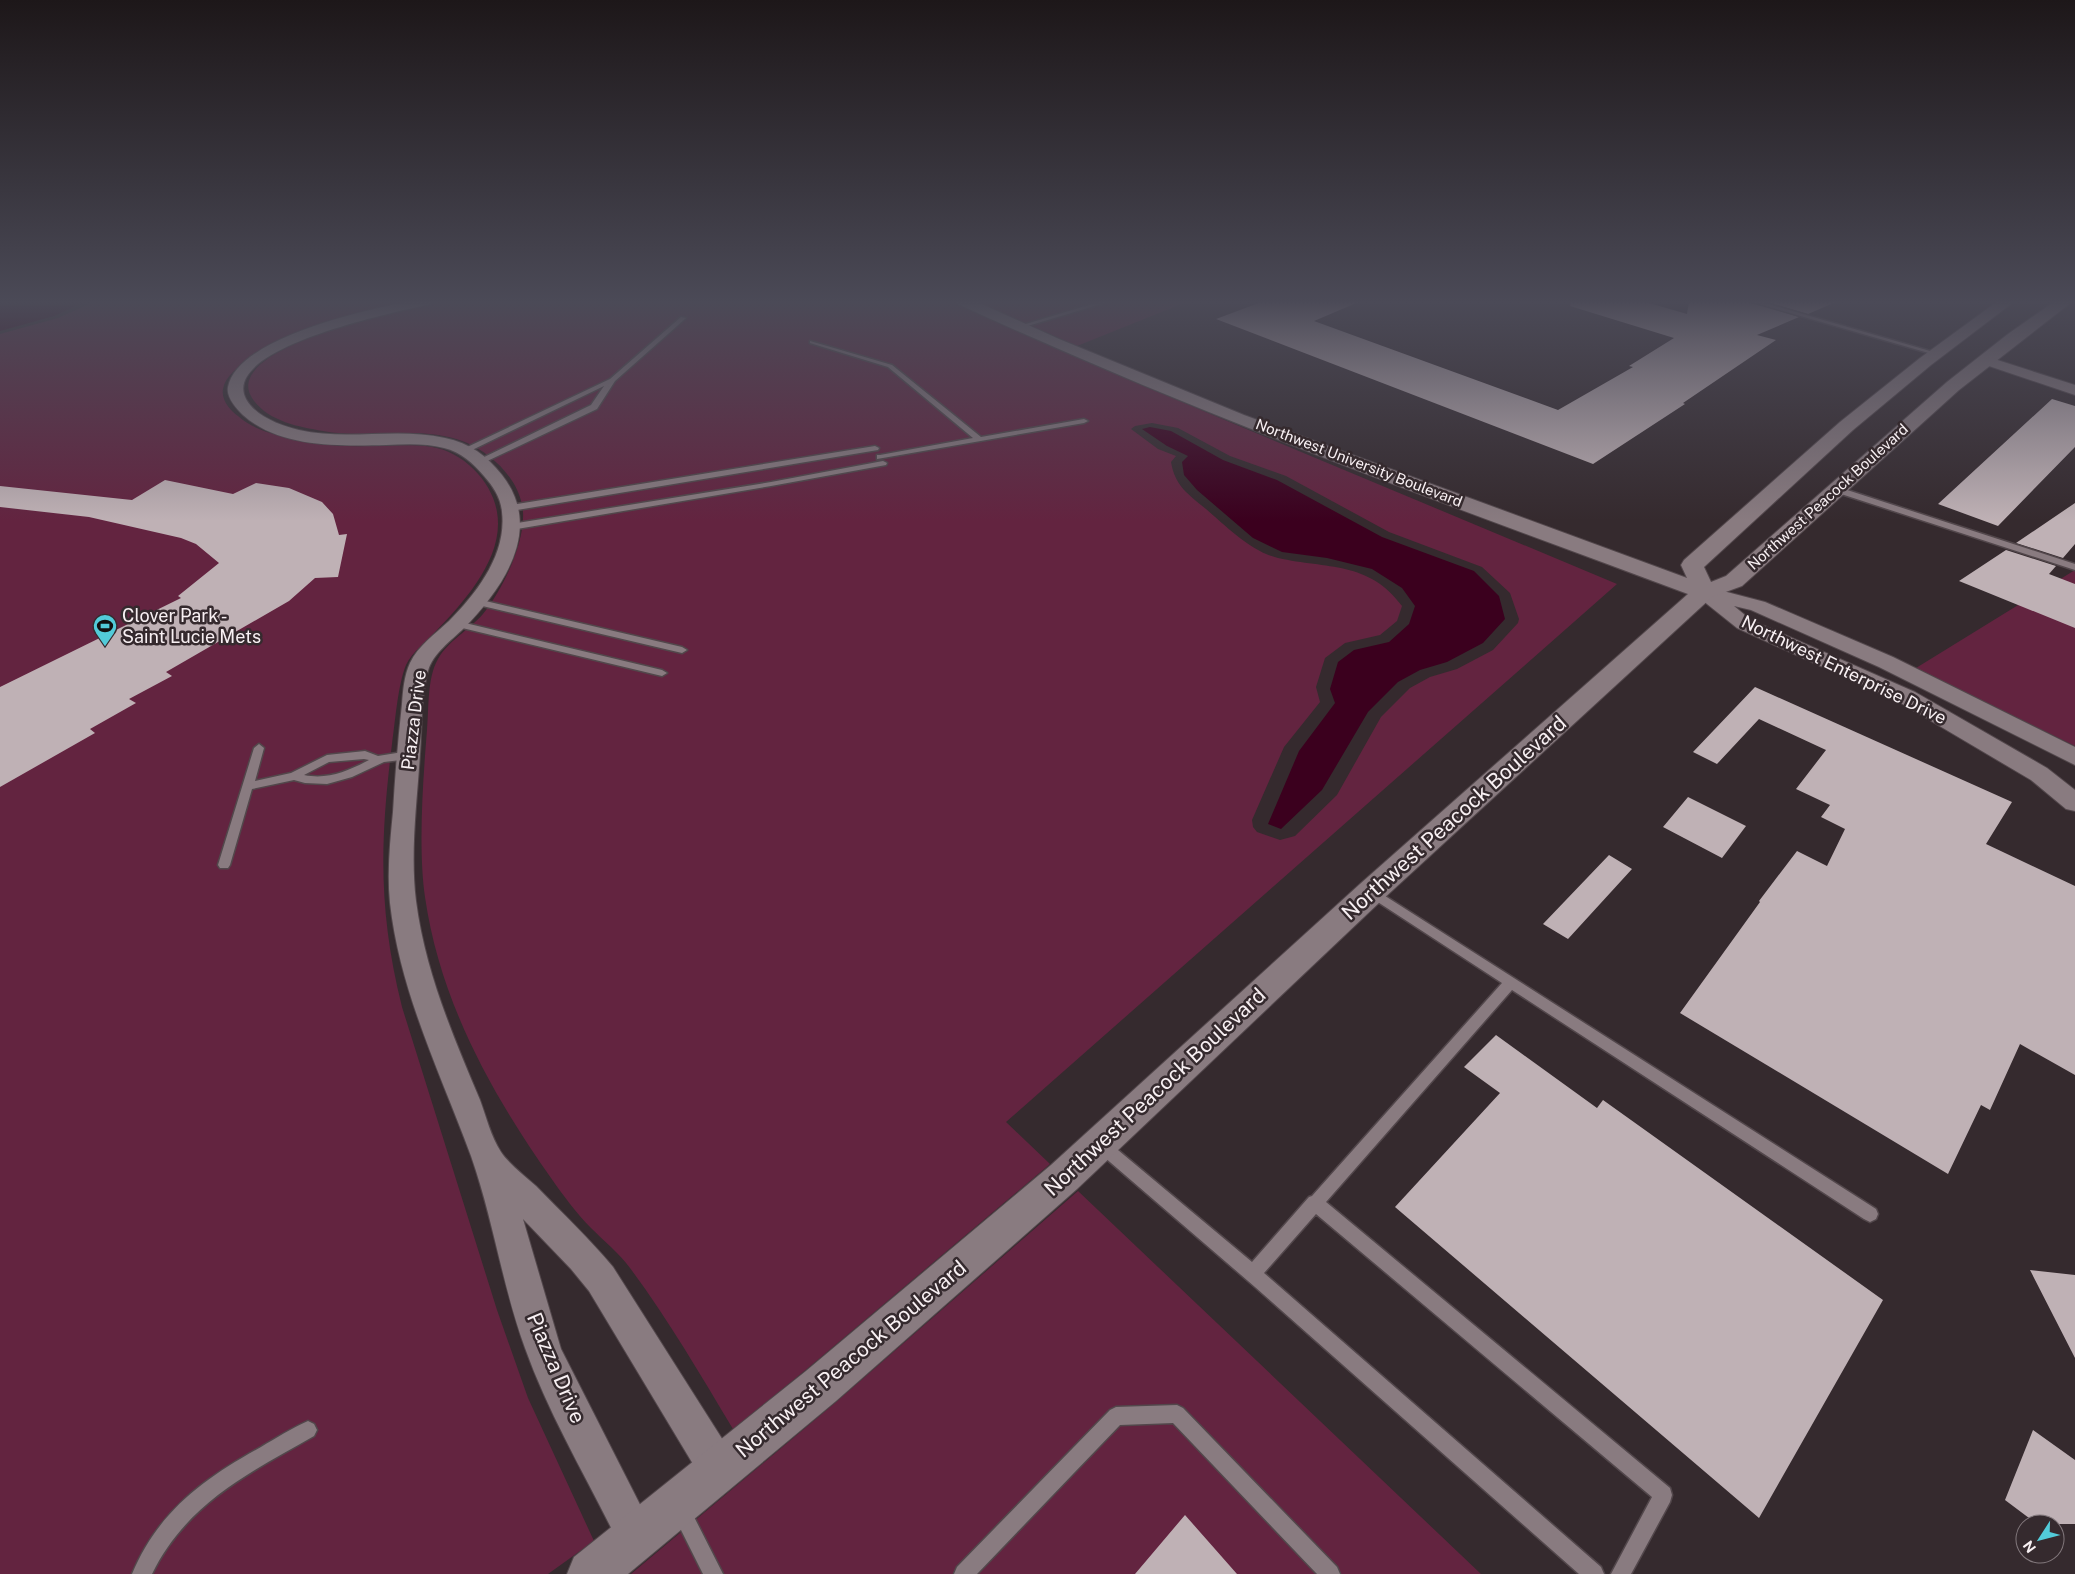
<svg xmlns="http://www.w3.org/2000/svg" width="2075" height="1574" font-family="'Public Sans',sans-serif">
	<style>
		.green { fill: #632440; fill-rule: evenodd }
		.water { fill: #3b001e }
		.building { fill: #bfb1b5 }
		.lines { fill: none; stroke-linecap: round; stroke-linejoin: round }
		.service-casing { stroke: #52474b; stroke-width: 3 }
		.minor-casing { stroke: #52474b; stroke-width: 2 }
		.tertiary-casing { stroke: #52474b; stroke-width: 2 }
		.service { fill: #897b80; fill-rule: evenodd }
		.minor { fill: #897b80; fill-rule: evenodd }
		.tertiary { fill: #897b80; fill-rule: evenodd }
		.labels { text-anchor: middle; stroke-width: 5; stroke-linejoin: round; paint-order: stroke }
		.far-street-label { font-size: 15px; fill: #f8f0f3; stroke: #352a2e }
		.poi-label { font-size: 18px; fill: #f8f0f3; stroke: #352a2e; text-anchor: start }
		.street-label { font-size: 18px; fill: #f8f0f3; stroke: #352a2e }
		.near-street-label { font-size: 21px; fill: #f8f0f3; stroke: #352a2e }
	</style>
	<rect width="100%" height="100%" fill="#352a2e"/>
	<path class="green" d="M96 301H413C375 310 229 347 223 389 221 400 230 410 238 416 249 426 263 431 277 435 306 444 337 447 367 446 389 446 411 444 432 447 463 452 492 481 497 512 505 557 464 602 435 632 426 642 412 652 406 665 398 684 395 723 392 744 380 841 378 911 402 1007L497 1310 528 1398 594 1541 548 1574H0V334L58 318Z
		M442 301H951L1012 329 1141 385 1617 584 1006 1122 1050 1164 808 1368 733 1429C700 1374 668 1319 630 1268 619 1253 604 1241 591 1228 576 1213 563 1195 551 1178 491 1093 440 1001 425 897 418 848 423 780 427 730 429 708 427 678 438 659 448 641 469 630 483 614 502 591 525 543 523 512 521 481 492 453 465 442 420 424 369 440 323 431 298 427 267 421 252 398 219 346 413 308 442 301ZM1152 423 1178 428 1230 456 1286 476 1389 532 1482 567 1510 593 1519 619 1518 623 1493 650 1457 669 1430 677 1410 688 1381 717 1337 795 1295 836 1280 840 1257 832 1253 827 1252 820 1284 747 1320 702 1316 687 1325 658 1345 643 1380 635 1397 621 1402 606C1369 561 1327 569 1278 558 1250 551 1227 527 1206 509 1188 494 1175 486 1171 462L1176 456 1158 449 1131 429 1135 426Z
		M975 301H1189L1077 346Z
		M2075 570V746L1916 668Z
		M1078 1191 1481 1574H631L835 1403Z"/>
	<path class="water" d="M0 301H87L54 316 0 331Z
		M1150 427 1171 431 1223 460 1277 480 1382 537 1474 571 1499 596 1505 619 1483 643 1447 662 1420 670 1398 682 1368 712 1322 790 1281 829 1268 824 1299 751 1335 703 1330 689 1338 662 1354 650 1389 642 1409 624 1415 606 1402 588 1372 569 1327 558 1282 552 1253 538 1197 490 1184 475 1182 462 1188 456 1167 446 1142 429Z"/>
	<path class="building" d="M1264 301H1361L1314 321 1558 410 1633 367 1629 366 1674 338 1570 306 1571 301H1642L1687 314 1689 301H1747L1799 317 1757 335 1776 340 1683 403 1685 404 1593 464 1216 319Z
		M1763 301H1838L1808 314Z
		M2052 399 2075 406V447L1998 526 1938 504Z
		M165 480 233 494 256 483 289 488 322 502 333 514 339 535 347 534 338 577 315 578 289 601 166 672 172 676 129 699 136 703 90 729 95 733 0 787V687L181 598 178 596 219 563 196 544 181 538 89 517 0 507V486L132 500Z
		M2075 503V544L2063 558 2016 543Z
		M2006 550 2056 566 2049 574 2075 584V628L1959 581Z
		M1755 687 2012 802 1986 844 2075 886V1075L2020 1044 1990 1110 1981 1105 1948 1174 1680 1013 1760 902 1759 901 1797 851 1827 866 1845 829 1821 817 1830 805 1796 789 1826 750 1759 719 1717 764 1693 752Z
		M1688 797 1746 826 1722 858 1663 827Z
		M1609 855 1632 869 1568 939 1543 924Z
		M1496 1035 1597 1108 1603 1100 1883 1300 1759 1518 1395 1207 1500 1093 1464 1067Z
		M2030 1270 2075 1275V1358Z
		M2033 1430 2075 1460V1524H2037L2005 1500Z
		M1185 1515 1237 1574H1135Z"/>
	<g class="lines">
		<g class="service-casing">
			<path id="service" d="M1102 301H1111L1021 328 1016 327Z
				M1749 301H1758L1937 353 1932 354Z
				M681 317 686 318 615 381 597 409 483 463 476 461 591 405 604 386 468 452 461 450 610 379Z
				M810 341 892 365 981 437 1084 419 1088 421 1084 423 877 459V455H880L973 438 888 367 810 343Z
				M875 446 879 448 878 450 511 511 507 508 511 505Z
				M883 461 887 463 886 465 771 486 511 530 507 527 511 524 771 482Z
				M1835 488H1841L2075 564V570L1835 492Z
				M477 599 682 647 687 650 682 653 474 604 472 602Z
				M457 621 662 670 667 673 662 676 454 626V622Z
				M259 744 264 748 255 781 291 773 327 755 365 751 378 756 409 751 414 755 409 759 384 762 352 777 327 784 305 783 294 780 252 789 230 865 228 868H220L218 865 254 748ZM364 759 369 760C348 771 328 780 304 775L329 762Z
				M1371 887 1876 1209 1878 1214 1876 1219 1870 1222 1864 1219 1512 990 1326 1202 1670 1488 1672 1495 1670 1502 1631 1574H1611L1652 1497 1316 1214 1264 1273 1601 1567 1604 1574H1579L1255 1287 1096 1150 1094 1145 1096 1140 1101 1138 1106 1140 1252 1262 1309 1197 1312 1196 1502 983 1367 895 1365 892 1367 889Z
				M1177 1405 1183 1408 1337 1567 1340 1574H1317L1173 1423 1120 1425 977 1574H954L957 1567 1110 1410 1116 1407Z
				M308 1421 314 1424 317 1430 314 1436C249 1473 186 1504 152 1574H132C158 1512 203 1479 261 1447 276 1438 292 1428 308 1421Z
				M681 1503 688 1505 723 1574H703L672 1512 674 1505Z"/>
		</g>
		<g class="minor-casing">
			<path id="minor" d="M410 301H433L431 304C401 311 219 347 246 399 255 416 281 426 299 430 347 441 397 427 445 438 470 443 487 456 502 475 544 529 504 587 464 628 451 641 433 653 428 671 421 697 422 727 420 754 417 802 410 853 416 901 425 971 453 1036 480 1100 486 1116 491 1137 501 1152 509 1164 525 1176 536 1186 562 1213 589 1238 613 1267L733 1456 738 1470 733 1484 719 1489 705 1484 589 1291 571 1269 523 1219 561 1349 656 1536 650 1550 636 1556 622 1550C590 1483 550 1418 525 1348 502 1285 493 1218 471 1156 440 1072 400 992 390 903 387 873 390 842 393 812 395 776 398 740 402 704 403 691 404 676 410 663 418 646 435 634 449 621 477 593 507 554 502 512 501 498 493 486 484 476 473 463 461 452 444 448 426 443 405 444 386 445 340 446 280 448 243 415 236 408 226 397 228 387 238 337 367 310 410 301Z
				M1985 356 2075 385V395L1980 363 1978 360Z
				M1704 586 1765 602 1893 657 2075 747V765L1879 667 1751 610 1734 606 1751 620 1915 692 2047 768 2075 790V811L2066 809 2031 780 1899 702 1737 628 1697 596 1694 592 1697 588Z"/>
		</g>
		<g class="tertiary-casing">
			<path id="tertiary" d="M955 301H975L1059 339 1244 415 1687 578 1681 565 1684 560 1840 422 1920 358 1998 301H2015L1931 365 1853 430 1704 567 1711 582 1726 576 1947 382 2008 334 2055 301H2073L1959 390 1742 586 1712 597 1382 900 1077 1189 836 1401 628 1574H567L574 1557 806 1371 1051 1165 1360 884 1688 594C1442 503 1196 414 958 304Z"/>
		</g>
		<use href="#service" class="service"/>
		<use href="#minor" class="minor"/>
		<use href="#tertiary" class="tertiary"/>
	</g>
	<linearGradient id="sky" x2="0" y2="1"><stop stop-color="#1d1719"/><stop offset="0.58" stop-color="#4b4a57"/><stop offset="1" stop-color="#4b4a57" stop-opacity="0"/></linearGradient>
	<rect width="2075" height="521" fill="url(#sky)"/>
	<defs>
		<g id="stadium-pin" transform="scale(1.25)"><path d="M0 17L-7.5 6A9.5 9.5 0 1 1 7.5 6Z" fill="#52cbd9" stroke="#352a2e"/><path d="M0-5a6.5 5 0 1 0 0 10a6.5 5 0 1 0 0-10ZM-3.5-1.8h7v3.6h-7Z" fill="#111"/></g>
	</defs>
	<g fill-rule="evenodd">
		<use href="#stadium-pin" x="105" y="626"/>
	</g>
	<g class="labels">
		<g class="far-street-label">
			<text transform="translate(1359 463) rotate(21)" y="5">Northwest University Boulevard</text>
			<text transform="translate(1828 497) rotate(-42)" y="5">Northwest Peacock Boulevard</text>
		</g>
		<g class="poi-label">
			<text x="122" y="622">Clover Park -<tspan x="122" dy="21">Saint Lucie Mets</tspan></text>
		</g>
		<g class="street-label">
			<text transform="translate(1844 670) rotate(26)" y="6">Northwest Enterprise Drive</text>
			<text transform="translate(414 720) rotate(-83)" y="6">Piazza Drive</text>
		</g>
		<g class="near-street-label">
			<text transform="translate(1454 818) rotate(-42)" y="7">Northwest Peacock Boulevard</text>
			<text transform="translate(1155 1092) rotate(-43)" y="7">Northwest Peacock Boulevard</text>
			<text transform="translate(851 1359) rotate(-40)" y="7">Northwest Peacock Boulevard</text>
			<text transform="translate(556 1368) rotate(67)" y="7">Piazza Drive</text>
		</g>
	</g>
	<g transform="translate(2040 1539) rotate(234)"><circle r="24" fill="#352a2e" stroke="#83797d"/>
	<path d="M0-4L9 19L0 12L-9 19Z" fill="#52cbd9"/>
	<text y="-8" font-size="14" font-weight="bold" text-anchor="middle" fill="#f8f0f3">N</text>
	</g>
</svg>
